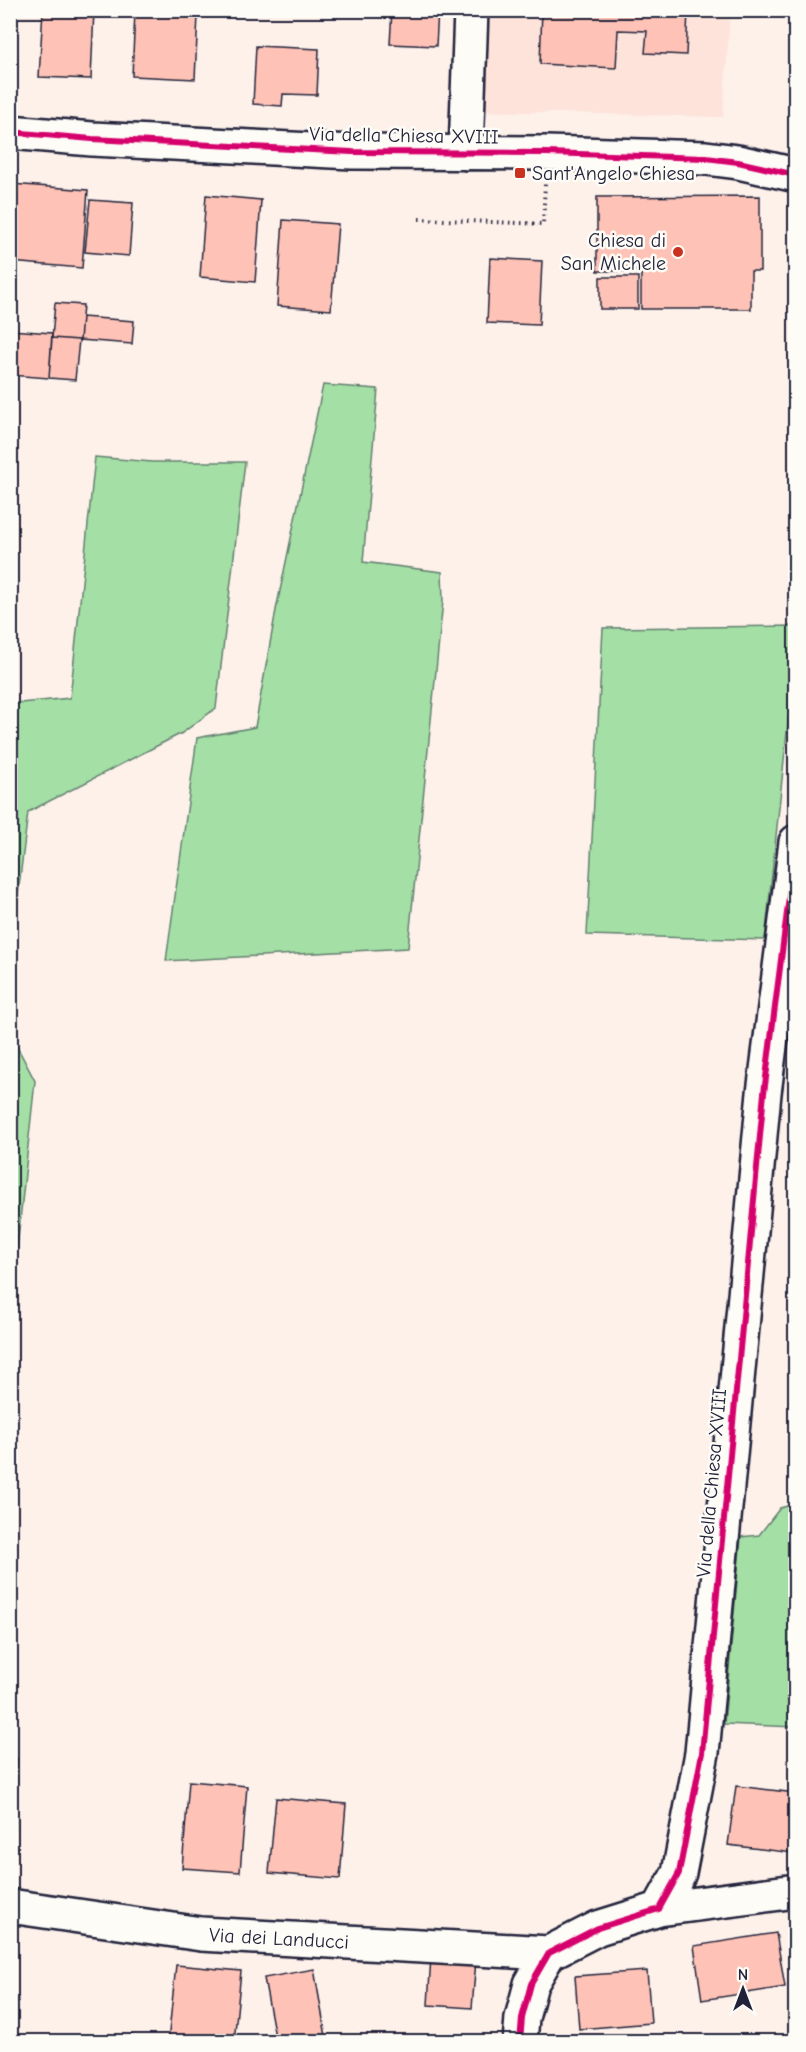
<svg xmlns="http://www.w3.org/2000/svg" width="806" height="2052" font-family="'Comic Neue',sans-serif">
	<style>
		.built { fill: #fde3da }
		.green { fill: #a4dfa5; stroke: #638070; stroke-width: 1.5 }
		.building { fill: #fec3b6; stroke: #22223b; stroke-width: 1.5 }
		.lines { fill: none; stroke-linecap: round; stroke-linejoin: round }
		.minor-casing { stroke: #22223b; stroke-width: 38 }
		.path { stroke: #22223b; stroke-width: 4; stroke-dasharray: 1.5 4.5; stroke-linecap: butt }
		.minor { stroke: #fdfcf7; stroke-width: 33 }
		.cycleway-casing { stroke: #fdfcf7; stroke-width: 10 }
		.cycleway { stroke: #d6006c; stroke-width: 6 }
		.poi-dot { fill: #c8321e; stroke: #fdfcf7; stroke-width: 2 }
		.labels { text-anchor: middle; stroke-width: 5; stroke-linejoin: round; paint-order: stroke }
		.street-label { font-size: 20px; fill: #22223b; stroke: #fdfcf7 }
		.poi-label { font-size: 20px; fill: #22223b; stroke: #fdfcf7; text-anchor: start }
	</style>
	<rect width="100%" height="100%" fill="#fdf1ea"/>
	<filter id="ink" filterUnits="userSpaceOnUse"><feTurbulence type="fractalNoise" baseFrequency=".0167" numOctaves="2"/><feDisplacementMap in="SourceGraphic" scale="12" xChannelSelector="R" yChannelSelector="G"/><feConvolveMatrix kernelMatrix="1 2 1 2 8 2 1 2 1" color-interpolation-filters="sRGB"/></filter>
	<g filter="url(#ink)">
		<path class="built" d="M482 11H730L723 117 477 111Z"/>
		<path class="green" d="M323 385 378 389 363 562 442 572 443 601 408 948 166 961 197 738 255 727 276 610Z
			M95 457 152 462H245L216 708 182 733 28 812 11 953V704L70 698Z
			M795 626V656L765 940 587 935 603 628Z
			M11 1035 35 1081 11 1304Z
			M795 1504V1727L724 1724 741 1537 759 1535 780 1508Z"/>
		<path class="building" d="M43 10H94L91 79 39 77Z
			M392 10H438L436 46 390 44Z
			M542 10H688L686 55 645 53 647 31 618 30 616 68 540 64Z
			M135 12 198 15 195 79 132 76Z
			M256 46 319 49 317 95 283 94 282 106 253 104Z
			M11 184 88 190 82 268 10 262Z
			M206 195 261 200 255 282 200 277Z
			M760 196V271H751V309H641V271H597V197Z
			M90 200 133 203 129 256 85 252Z
			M283 220 338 224 331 310 277 306Z
			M490 258 542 261 539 325 487 323Z
			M600 277H638V309H600Z
			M55 303 83 305 80 340 52 338Z
			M82 317 134 321 132 344 80 340Z
			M10 330 52 333 49 378 10 375Z
			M52 338 79 340 75 380 49 378Z
			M10 1758H17L14 1842 10 1841Z
			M189 1781 247 1786 240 1872 182 1868Z
			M736 1786 796 1793V1833L793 1853 728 1845Z
			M276 1798 346 1804 340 1879 269 1873Z
			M796 1919V1964L789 1920Z
			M776 1933 785 1987 702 2000 694 1946Z
			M431 1956 476 1960 472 2008 428 2005Z
			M176 1965 241 1971 234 2042H168Z
			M314 1969 327 2042H276L264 1978Z
			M647 1971 651 2023 579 2029 575 1976Z"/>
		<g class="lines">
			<g class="minor-casing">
				<path id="minor" d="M10 132 92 139 352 152 546 153 706 158 738 162 796 175
					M466 153 471 10
					M10 1906 201 1934 549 1953
					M659 1909 796 1891
					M520 2042 522 2018 531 1984 549 1953 598 1928 659 1909 679 1873 702 1753 764 1093 796 842"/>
			</g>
			<path class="path" d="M419 219 543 224 545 184"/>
			<use href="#minor" class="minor"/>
			<g class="cycleway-casing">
				<path id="cycleway" d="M10 132 92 139 352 152 546 153 706 158 738 162 796 175
					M520 2042 522 2018 531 1984 549 1953 598 1928 659 1909 679 1873 702 1753 764 1093 796 842"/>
			</g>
			<use href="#cycleway" class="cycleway"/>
		</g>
	</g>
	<g class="poi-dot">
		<rect x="514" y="167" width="12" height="12" rx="3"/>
		<circle cx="678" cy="252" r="6"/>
	</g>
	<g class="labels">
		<g class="street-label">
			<text transform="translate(404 135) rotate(1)" y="7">Via della Chiesa XVIII</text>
			<text transform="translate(711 1483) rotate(-85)" y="7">Via della Chiesa XVIII</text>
			<text transform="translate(279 1938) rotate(3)" y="7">Via dei Landucci</text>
		</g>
		<g class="poi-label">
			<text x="532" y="180">Sant'Angelo Chiesa</text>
			<text x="666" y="247" text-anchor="end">Chiesa di<tspan x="666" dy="23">San Michele</tspan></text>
		</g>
	</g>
	<rect width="806" height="2052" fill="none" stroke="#fdfcf7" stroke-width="36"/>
	<rect x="18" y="18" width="770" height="2016" fill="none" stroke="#22223b" stroke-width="2" filter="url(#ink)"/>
	<g transform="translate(743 1989)" stroke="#fdfcf7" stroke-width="4.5" paint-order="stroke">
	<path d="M0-4.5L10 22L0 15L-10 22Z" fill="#22223b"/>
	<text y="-9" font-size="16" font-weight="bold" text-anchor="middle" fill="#22223b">N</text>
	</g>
</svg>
